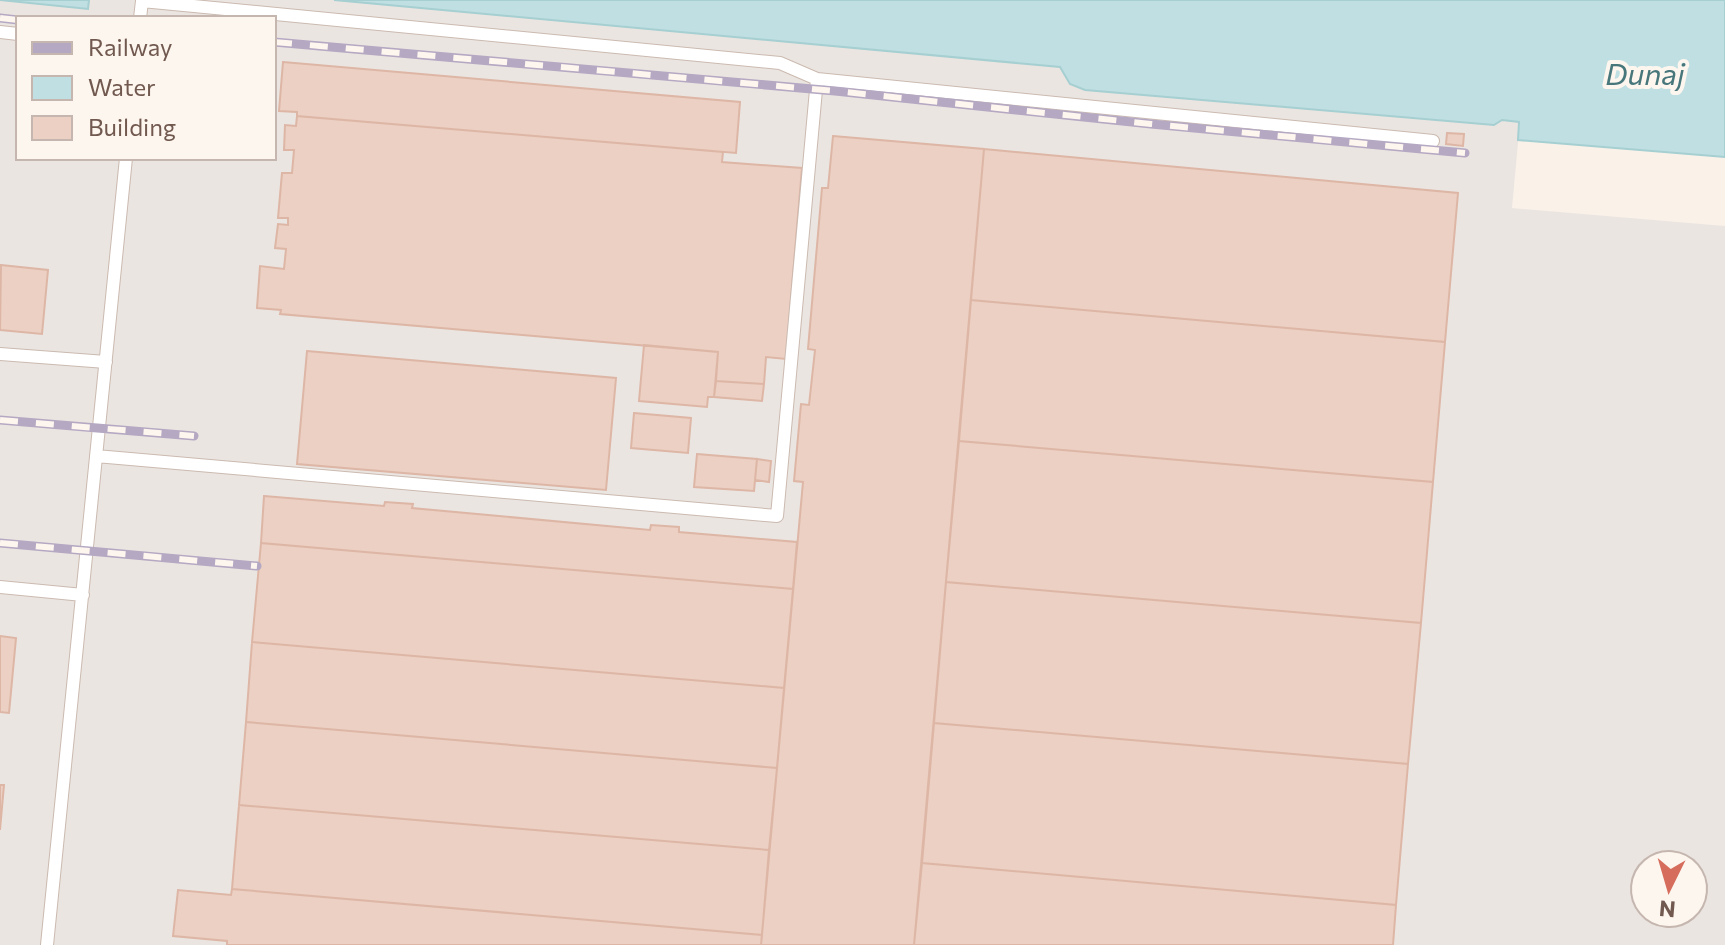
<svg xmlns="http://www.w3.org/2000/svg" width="1725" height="945" font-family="Commissioner,sans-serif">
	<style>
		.industrial { fill: #ebe5e1; fill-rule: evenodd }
		.water { fill: #bfdfe2; stroke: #a6cfd2; stroke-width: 2 }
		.building { fill: #ecd0c3; stroke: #ddb6a6; stroke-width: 2 }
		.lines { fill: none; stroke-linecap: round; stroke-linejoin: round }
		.lane-casing { stroke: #cbbab0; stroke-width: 14 }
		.lane { stroke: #fff; stroke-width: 12 }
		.rail-casing { stroke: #b4a8c3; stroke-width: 9 }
		.rail { stroke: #fdf6ef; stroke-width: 6; stroke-dasharray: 18; stroke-linecap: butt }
		.labels { text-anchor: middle; stroke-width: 8; stroke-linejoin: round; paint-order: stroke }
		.water-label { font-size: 30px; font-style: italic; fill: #48777b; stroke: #fdf6ef }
	</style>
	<rect width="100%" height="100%" fill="#faf2e9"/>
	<path class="industrial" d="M0 0 87 9 89 0H334L1060 67 1070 84 1520 122 1512 208 1725 226V945H0ZM18 18H274V158H18ZM1645 865H1693V913H1645Z"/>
	<path class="water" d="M0 0H89L88 9Z
		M334 0H1725V157L1518 140 1519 122 1502 120 1494 125 1085 90 1070 84 1060 67Z"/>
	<path class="building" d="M283 62 740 102 736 153 297 116V112L279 111Z
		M297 116 723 152 722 162 802 168 786 359 766 357 764 384 716 381 718 352 280 314 281 310 257 308 260 266 284 269 286 249 275 248 278 224 288 225V218H278L282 173H292L294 150H284L285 125 296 126Z
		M1447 133 1464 134 1463 146 1446 144Z
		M833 136 984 149 914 945H761L803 482 794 481 801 404 809 405 815 350 808 349 822 188H828Z
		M984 149 1458 193 1445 342 971 300Z
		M1 265 48 270 42 334 0 330Z
		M971 300 1445 342 1433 482 959 441Z
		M644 345 718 352 714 397H708L707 407 639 401Z
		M307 351 616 378 606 490 297 464Z
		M716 381 764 384 762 401 714 397Z
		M634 413 691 418 688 453 631 448Z
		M959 441 1433 482 1421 623 946 582Z
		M697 454 757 459 754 491 694 487Z
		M757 459 771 461 769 482 755 480Z
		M264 496 384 506 385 502 413 504 412 508 650 530 651 525 679 527V532L797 542 793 589 261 543Z
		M261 543 793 589 784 688 252 642Z
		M946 582 1421 623 1408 764 934 723Z
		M0 636 16 638 9 713 0 712Z
		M252 642 784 688 777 768 246 722Z
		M246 722 777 768 769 850 239 805Z
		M934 723 1408 764 1396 905 922 863Z
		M0 785H4L0 830Z
		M239 805 769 850 762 935 232 889Z
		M922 863 1396 905 1393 945H914Z
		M232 889 762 935 761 945H227V941L173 936 178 890 231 895Z"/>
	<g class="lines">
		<g class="lane-casing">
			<path id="lane" d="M140 18 142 1 780 63 817 79 1433 141
				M0 32 18 34
				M0 354 106 362
				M96 456 777 516 817 79
				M0 587 83 595
				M47 945 126 158"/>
		</g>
		<use href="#lane" class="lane"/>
		<g class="rail-casing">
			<path id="rail" d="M0 18 18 20
				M274 42 835 91 1151 124 1465 153
				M0 420 194 436
				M0 543 257 566"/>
		</g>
		<use href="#rail" class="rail"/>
	</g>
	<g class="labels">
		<g class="water-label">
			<text x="1645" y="85">Dunaj</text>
		</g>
	</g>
	<rect x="16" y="16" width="260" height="144" fill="#fdf6ef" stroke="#c5b7af" stroke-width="2"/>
	<rect x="32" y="42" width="40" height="12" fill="#b4a8c3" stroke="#c5b7af" stroke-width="2"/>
	<text x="88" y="56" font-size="24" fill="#71594f">Railway</text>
	<rect x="32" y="76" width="40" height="24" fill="#bfdfe2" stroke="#c5b7af" stroke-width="2"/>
	<text x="88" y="96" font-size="24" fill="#71594f">Water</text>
	<rect x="32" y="116" width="40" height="24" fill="#ecd0c3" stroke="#c5b7af" stroke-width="2"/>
	<text x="88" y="136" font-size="24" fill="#71594f">Building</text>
	<g transform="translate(1669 889) rotate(185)"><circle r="38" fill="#fdf6ef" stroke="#c5b7af" stroke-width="2"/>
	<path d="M0-6L14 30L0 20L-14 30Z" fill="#d66d5c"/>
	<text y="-12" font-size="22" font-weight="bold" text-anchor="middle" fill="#71594f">N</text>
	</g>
</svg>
